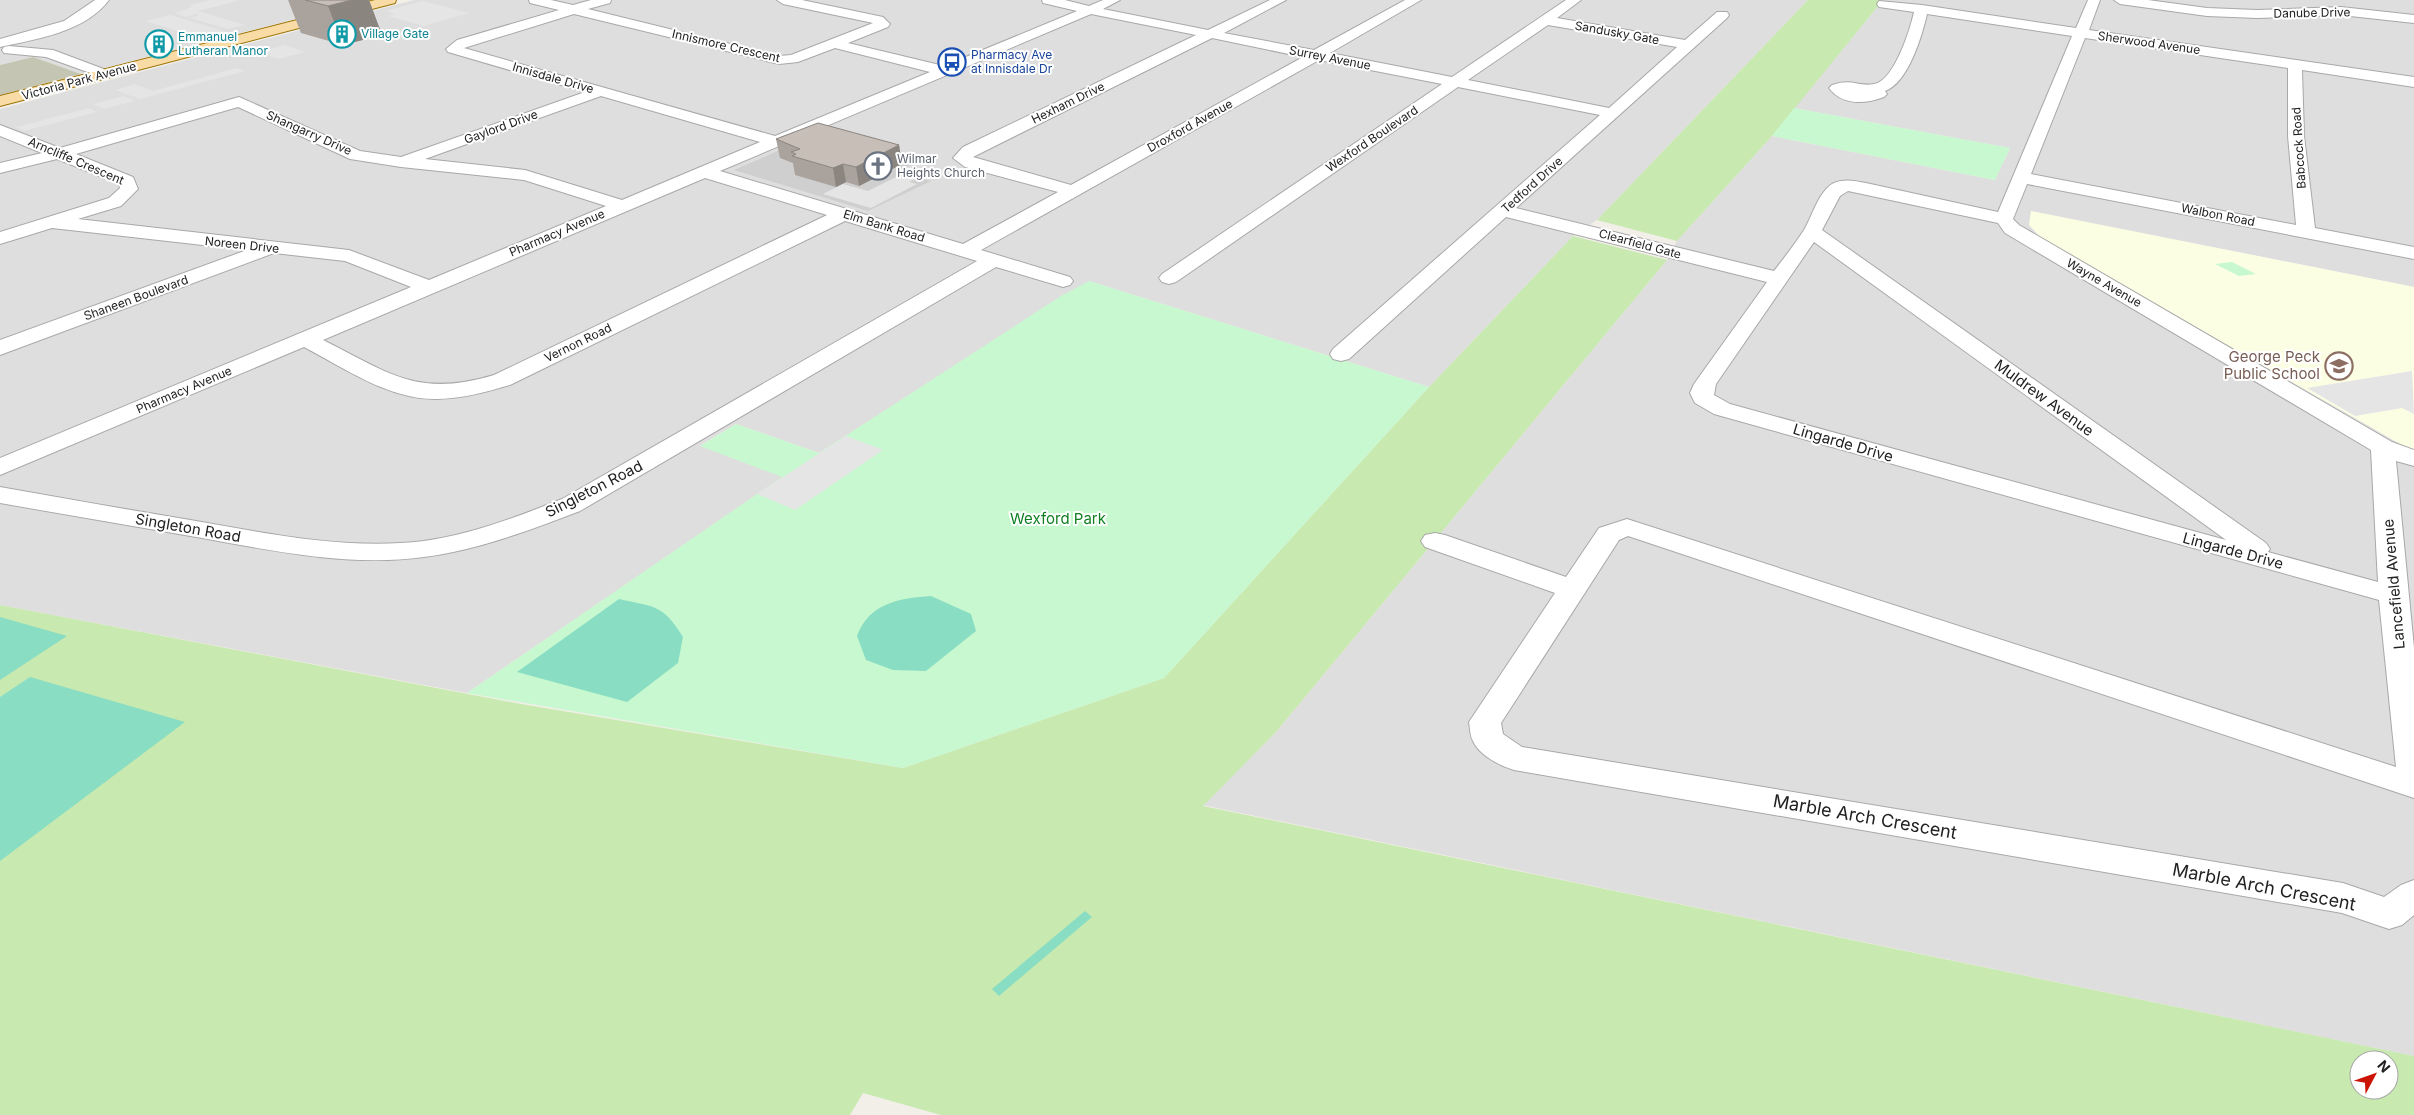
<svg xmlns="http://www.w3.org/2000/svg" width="2414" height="1115" font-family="Inter,sans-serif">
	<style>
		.residential { fill: #dfdede }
		.education { fill: #fcfee4 }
		.religious { fill: #cfcfcf }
		.construction { fill: #c4c6b3 }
		.grass { fill: #c8e9b0; fill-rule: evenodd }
		.park { fill: #c8f8cf }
		.pitch { fill: #89ddc3 }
		.parking { fill: #e5e5e5 }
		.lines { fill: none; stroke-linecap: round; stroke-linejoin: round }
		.minor-casing { stroke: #a8a8a8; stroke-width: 2 }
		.major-casing { stroke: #9a7304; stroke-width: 2 }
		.minor { fill: #fff; fill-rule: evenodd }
		.major { fill: #f9dba5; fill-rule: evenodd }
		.wall { fill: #aaa39d }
		.shaded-wall { fill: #8b8580 }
		.building { fill: #c6beb7; stroke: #8b8580 }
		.labels { text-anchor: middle; stroke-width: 4; stroke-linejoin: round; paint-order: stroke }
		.far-street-label { font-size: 12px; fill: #212121; stroke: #fff }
		.far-culture-label { font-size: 12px; fill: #0d838f; stroke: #fff; text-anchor: start }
		.far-transit-label { font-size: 12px; fill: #164399; stroke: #fff; text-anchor: start }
		.far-worship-label { font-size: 12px; fill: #5b616d; stroke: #fff; text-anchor: start }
		.education-label { font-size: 15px; fill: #785e54; stroke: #fff; text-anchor: end }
		.street-label { font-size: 15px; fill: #212121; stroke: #fff }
		.park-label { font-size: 15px; fill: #0f7f21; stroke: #fff }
		.near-street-label { font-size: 18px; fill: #212121; stroke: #fff }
	</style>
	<rect width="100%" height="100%" fill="#f1efe8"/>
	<path class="residential" d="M0 0H368L81 74 33 57 0 65Z
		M414 0H1808L1597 220 1573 236 1429 387 1089 281 819 453 736 424 701 445 783 477 467 693 0 605V109Z
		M1883 0H2414V287L2031 211 2041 238 2402 445 2414 450V1056L1202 805 1276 732 1667 260 1677 241 1772 136 1995 180 2010 148 1794 108Z"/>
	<path class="education" d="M2031 211 2414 287V450L2402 445 2041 238 2029 225Z"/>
	<path class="religious" d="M819 133 921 160 899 171 931 181 868 211 734 170Z"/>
	<path class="construction" d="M33 57 81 74 0 95V65Z"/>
	<path class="grass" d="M1808 0H1883L1772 136 1677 241 1597 220Z
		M1573 236 1667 260 1276 732 1203 806 2414 1056V1115H941L863 1093 850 1115H0V605L521 704 903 768 1164 678 1429 387ZM2359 1060H2389V1090H2359Z"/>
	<path class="park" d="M1794 108 2010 148 1995 180 1772 136Z
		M2232 262 2256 274 2239 276 2215 264Z
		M1089 281 1429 387 1164 678 903 768 467 693 782 477 700 446 736 424 819 453 1061 296Z"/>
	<path class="pitch" d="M931 596 971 614 976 631 926 671 893 670 866 660 857 636C869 603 900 598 931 596Z
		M619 599C654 607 663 604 683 637L678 663 627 702 517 672Z
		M0 617 67 636 0 680Z
		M30 677 185 722 0 861V697Z
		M1085 911 1092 917 999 996 992 989Z"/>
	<path class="parking" d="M211 0H240L198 11 245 25 228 29 190 18 199 15 196 14 186 17 175 13 192 7 189 5Z
		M423 1 469 13 424 26 388 16 395 14 386 11Z
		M170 15 227 32 198 37 145 21Z
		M285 45 305 52 278 59 259 52Z
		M237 68 245 71 140 99 115 90 135 84 153 91Z
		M124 96 135 101 104 109 93 104Z
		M89 108 97 112 24 131 16 127Z
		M900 175 915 179 909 182 917 184 871 208 823 194 843 184 868 191Z
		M2412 371 2414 414 2402 408 2355 416 2307 388Z
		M846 436 883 450 795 510 757 494Z"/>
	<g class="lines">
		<g class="minor-casing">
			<path id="minor" d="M95 0H109C85 32 37 39 0 47V39L64 21Z
				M529 0H551L573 5 591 0H611L610 3 588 9 779 56 791 55 873 23 783 4 777 0H802L883 17 890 24 888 27 848 43 944 66 1077 11 1043 3 1042 0H1065L1089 6 1103 0H1120L1103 9 1208 30 1270 0H1286L1224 33 1314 50 1405 0H1421L1330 53 1452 77 1566 0H1581L1557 18 1685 40 1717 12H1727L1729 15 1727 18 1516 208 1774 271C1784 258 1795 244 1804 230 1812 217 1818 193 1832 184 1843 178 1855 181 1866 183L1998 212 2072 36 1927 14C1922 36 1908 83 1885 91L1887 94 1884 97C1866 104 1842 106 1829 88L1832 85C1852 78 1858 87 1874 84 1894 81 1910 30 1914 12L1879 7 1877 4 1879 1 1922 5 2076 28 2088 0H2100L2089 30 2414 77V87L2302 70 2304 136 2315 228 2414 247V259L2027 184 2013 219 2019 225 2392 442 2414 450V466L2396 461 2414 648V798L1628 536 1619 540 1501 723 1503 734 1522 747 2343 883 2384 897 2401 885 2414 880V915L2402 925 2389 929 2342 913 1514 770C1500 766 1479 755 1473 741 1470 736 1470 728 1469 722L1555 593 1425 547 1421 541 1425 535 1435 533 1445 535 1566 577 1599 528 1627 519 2396 767 2379 600 1714 414 1695 403 1690 393 1694 384 1767 282 1506 217 1349 359 1341 361 1333 359 1330 354 1333 349 1600 115 1458 87 1176 282 1169 284 1162 282 1159 278 1162 274 1442 84 1319 60 981 250 1070 277 1073 281 1070 285 1063 287 996 267 580 511C530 530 478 550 424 557 350 567 274 551 202 538 135 526 67 515 0 503V487C67 499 135 511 202 522 274 535 350 550 424 541 472 534 517 517 562 499L977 261 845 221 510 385C486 392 461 399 435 399 388 399 344 368 304 347L0 475V458L411 287 345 261 274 253 0 355V340L247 250 52 228 0 244V232L109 198 120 188 119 184 57 159 0 173V163L42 153 0 136V125L60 148 239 97 360 151 401 157 585 92 448 52 446 49 457 40 559 10 530 3ZM574 14 779 64 798 62 835 48 930 72 775 136 464 48ZM1091 14 1196 35 963 147 953 158 965 167 1058 192 963 244 720 171ZM1548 25 1677 47 1609 108 1468 80ZM1212 38 1303 57 1071 185 973 157ZM2085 38 2288 68V136L2296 225 2031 174ZM601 96 760 142 622 200 525 170 425 159ZM238 107 350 159 401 167 524 180 606 206 429 280 349 250 78 219 121 206 138 189 133 177 76 154ZM705 178 827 215 494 375C417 398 389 373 323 340ZM1848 191 1998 223 2005 233 2371 450 2378 582 2268 552 2270 549 2266 543 1822 230 1840 196ZM1814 242 2226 540 1730 404 1714 395 1716 384Z
				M2114 0H2148L2207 8 2257 10 2341 7 2414 15V23L2341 15 2257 18 2207 16 2120 4Z
				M9 46 53 50 109 71 111 74 104 78 46 57 4 53 2 50 4 47Z"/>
		</g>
		<g class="major-casing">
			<path id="major" d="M375 0H396L395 3 0 106V96Z"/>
		</g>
		<use href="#minor" class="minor"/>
		<use href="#major" class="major"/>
	</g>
	<path class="wall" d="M288 0H369L382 35 343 45 301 33Z
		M776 139 899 145 902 164 859 186 846 182 836 187 795 175 793 163 780 158Z"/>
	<path class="shaded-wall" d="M352 0H369L382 35 343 45 328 6Z
		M899 145 902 164 859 186 856 167Z
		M843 164 846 182 836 187 833 168Z"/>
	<path class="building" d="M305 0H352L328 6Z
		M818 123 899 145 856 167 843 164 833 168 792 156 796 154 791 152 800 149 776 139Z"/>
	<defs>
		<g id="building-ring" transform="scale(1.4375)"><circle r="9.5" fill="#fff" stroke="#0f9aa8" stroke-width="1.5"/><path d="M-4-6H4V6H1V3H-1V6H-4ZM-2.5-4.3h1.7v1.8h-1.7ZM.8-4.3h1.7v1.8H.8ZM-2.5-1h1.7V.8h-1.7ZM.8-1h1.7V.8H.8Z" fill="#0f9aa8"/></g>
		<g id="bus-ring" transform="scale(1.4375)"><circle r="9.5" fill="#fff" stroke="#1a4fb4" stroke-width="1.5"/><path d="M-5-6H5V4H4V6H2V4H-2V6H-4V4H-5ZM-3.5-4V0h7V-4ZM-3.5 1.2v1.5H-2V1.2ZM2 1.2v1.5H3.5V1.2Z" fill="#1a4fb4"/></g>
		<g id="church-ring" transform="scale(1.4375)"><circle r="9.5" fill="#fff" stroke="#6b7280" stroke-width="1.5"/><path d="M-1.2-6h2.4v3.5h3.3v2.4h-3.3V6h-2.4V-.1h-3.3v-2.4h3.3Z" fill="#6b7280"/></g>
		<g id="school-ring" transform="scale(1.4375)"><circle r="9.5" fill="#fff" stroke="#8d6e63" stroke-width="1.5"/><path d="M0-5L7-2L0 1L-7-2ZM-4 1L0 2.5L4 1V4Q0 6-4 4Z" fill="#8d6e63"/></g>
	</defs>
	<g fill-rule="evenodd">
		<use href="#building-ring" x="342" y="34"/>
		<use href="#building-ring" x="159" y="44"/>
		<use href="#bus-ring" x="952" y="62"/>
		<use href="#church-ring" x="878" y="166"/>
		<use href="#school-ring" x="2339" y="366"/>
	</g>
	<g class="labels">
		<g class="far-street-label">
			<text transform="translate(2312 13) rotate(-1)" y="4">Danube Drive</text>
			<text transform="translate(1617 33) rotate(10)" y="4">Sandusky Gate</text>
			<text transform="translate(2149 43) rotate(8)" y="4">Sherwood Avenue</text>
			<text transform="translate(726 46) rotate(13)" y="4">Innismore Crescent</text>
			<text transform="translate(1330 58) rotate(11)" y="4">Surrey Avenue</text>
			<text transform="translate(553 78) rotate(16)" y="4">Innisdale Drive</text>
			<text transform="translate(79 81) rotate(-15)" y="4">Victoria Park Avenue</text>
			<text transform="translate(1068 103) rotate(-26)" y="4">Hexham Drive</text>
			<text transform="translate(1190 126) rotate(-29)" y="4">Droxford Avenue</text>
			<text transform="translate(501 127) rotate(-20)" y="4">Gaylord Drive</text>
			<text transform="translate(309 133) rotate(24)" y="4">Shangarry Drive</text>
			<text transform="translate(1372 139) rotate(-34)" y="4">Wexford Boulevard</text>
			<text transform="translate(2299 148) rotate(-94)" y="4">Babcock Road</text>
			<text transform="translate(76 161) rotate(23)" y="4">Arncliffe Crescent</text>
			<text transform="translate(1532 185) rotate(-42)" y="4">Tedford Drive</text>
			<text transform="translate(2218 215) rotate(11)" y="4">Walbon Road</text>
			<text transform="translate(884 226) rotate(17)" y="4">Elm Bank Road</text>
			<text transform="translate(557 233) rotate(-23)" y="4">Pharmacy Avenue</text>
			<text transform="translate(1640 244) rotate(15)" y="4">Clearfield Gate</text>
			<text transform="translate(242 245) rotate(6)" y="4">Noreen Drive</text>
			<text transform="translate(2104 283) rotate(30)" y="4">Wayne Avenue</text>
			<text transform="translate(136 298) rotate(-20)" y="4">Shaneen Boulevard</text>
			<text transform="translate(578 343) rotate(-26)" y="4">Vernon Road</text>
			<text transform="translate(184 390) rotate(-23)" y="4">Pharmacy Avenue</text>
		</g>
		<g class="far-culture-label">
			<text x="361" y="38">Village Gate</text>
			<text x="178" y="41">Emmanuel<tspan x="178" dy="14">Lutheran Manor</tspan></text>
		</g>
		<g class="far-transit-label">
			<text x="971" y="59">Pharmacy Ave<tspan x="971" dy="14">at Innisdale Dr</tspan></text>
		</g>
		<g class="far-worship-label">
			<text x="897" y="163">Wilmar<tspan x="897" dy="14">Heights Church</tspan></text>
		</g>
		<g class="education-label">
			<text x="2320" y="362">George Peck<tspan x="2320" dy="17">Public School</tspan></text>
		</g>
		<g class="street-label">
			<text transform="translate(2044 398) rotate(36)" y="5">Muldrew Avenue</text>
			<text transform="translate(1843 443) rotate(16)" y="5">Lingarde Drive</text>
			<text transform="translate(594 489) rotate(-27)" y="5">Singleton Road</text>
			<text transform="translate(188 528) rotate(10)" y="5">Singleton Road</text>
			<text transform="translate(2233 551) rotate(15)" y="5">Lingarde Drive</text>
			<text transform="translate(2394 584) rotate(-95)" y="5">Lancefield Avenue</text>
		</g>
		<g class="park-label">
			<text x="1058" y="524">Wexford Park</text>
		</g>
		<g class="near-street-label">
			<text transform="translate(1865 817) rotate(10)" y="6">Marble Arch Crescent</text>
			<text transform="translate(2264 887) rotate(11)" y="6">Marble Arch Crescent</text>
		</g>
	</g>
	<g transform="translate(2374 1075) rotate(49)"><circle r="24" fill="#ffffff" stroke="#a6a6a6"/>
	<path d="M0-4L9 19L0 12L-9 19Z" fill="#cc1406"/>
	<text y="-8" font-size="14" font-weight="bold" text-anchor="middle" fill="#212121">N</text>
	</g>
</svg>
